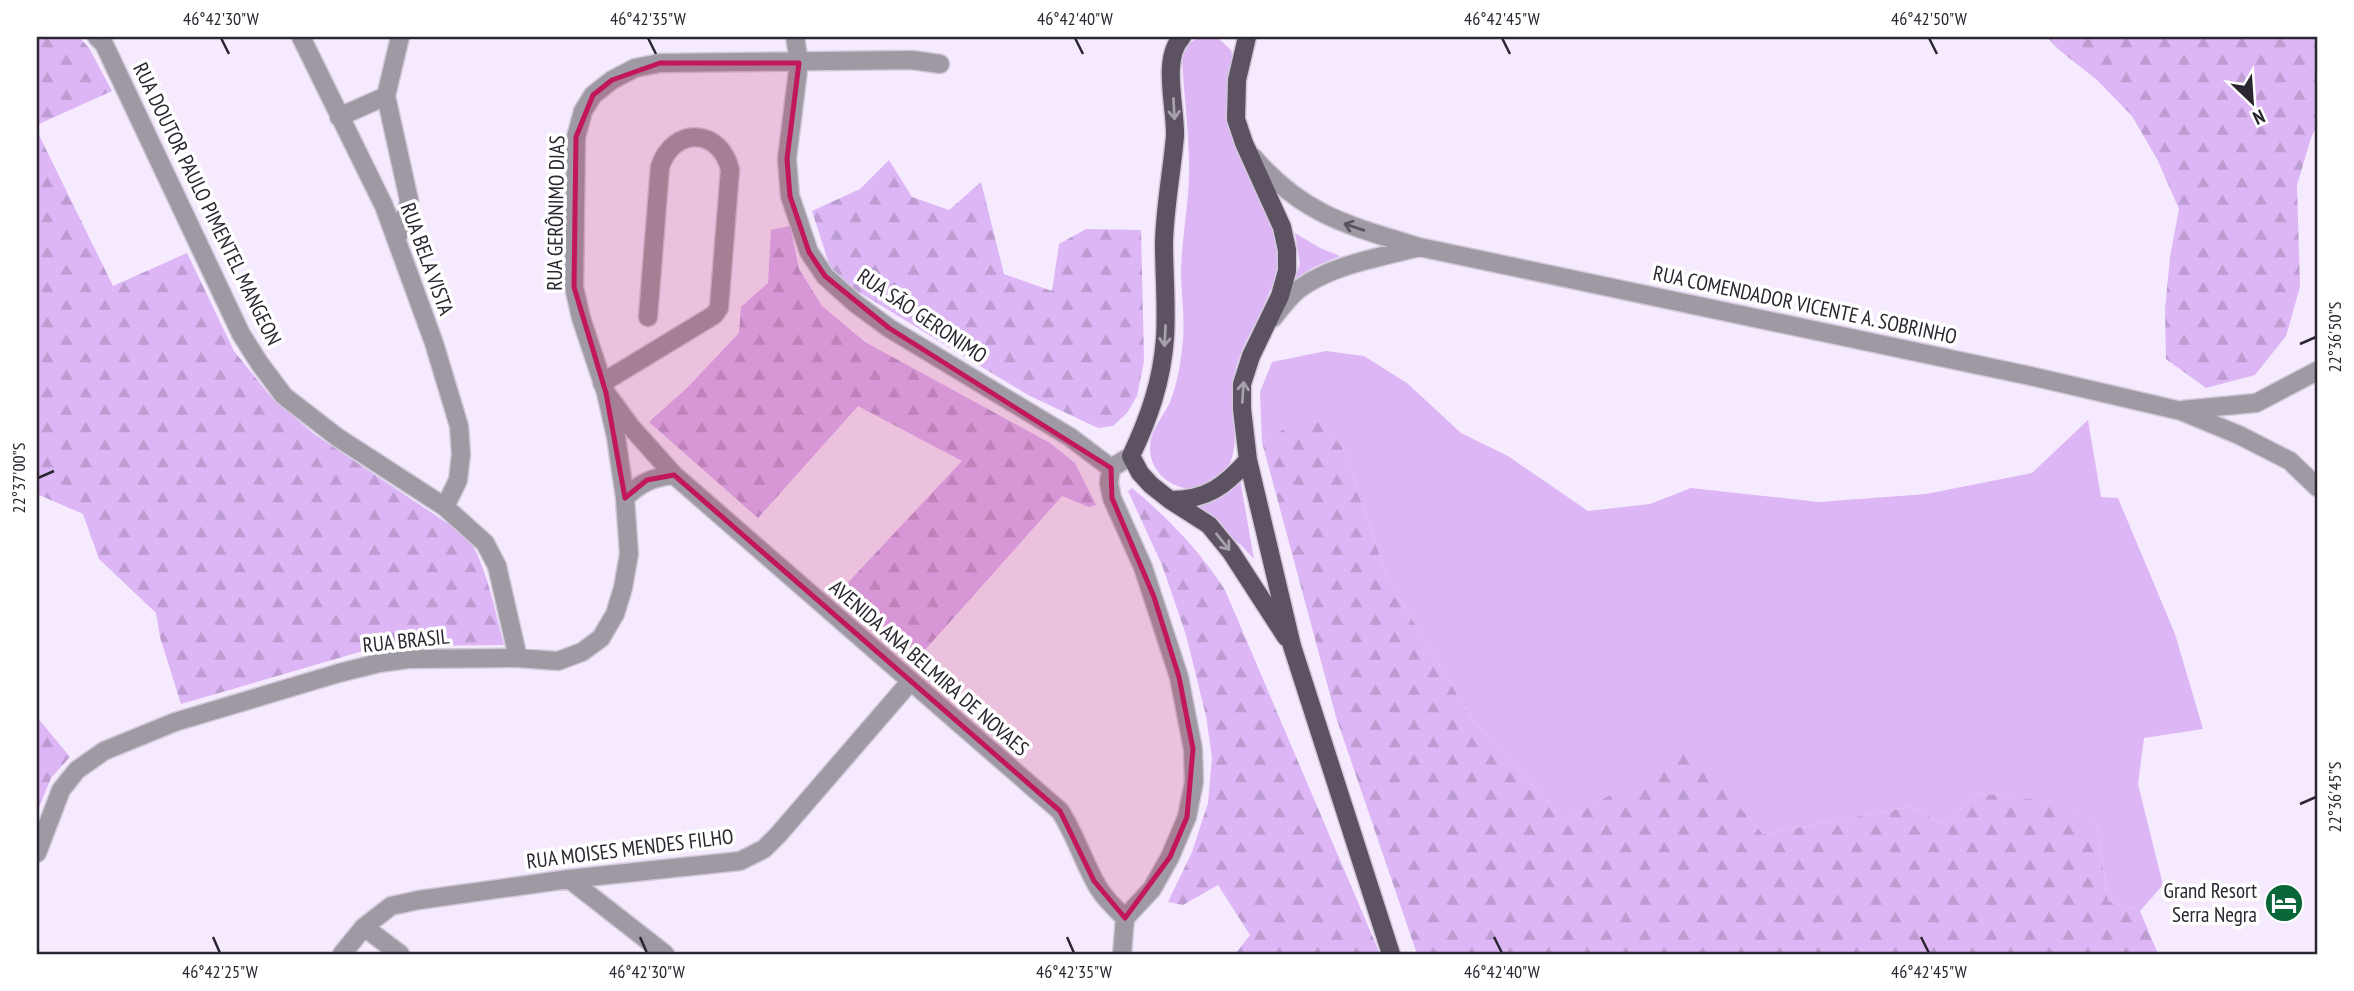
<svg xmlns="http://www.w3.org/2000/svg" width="2354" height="991" font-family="'PT Sans Narrow',sans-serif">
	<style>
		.grass { fill: #dcb6f5 }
		.forest { fill: url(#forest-firs) }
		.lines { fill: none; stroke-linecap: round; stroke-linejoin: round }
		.minor-casing { stroke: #d1c8d9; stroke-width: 21 }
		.major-casing { stroke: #d1c8d9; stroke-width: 21 }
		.minor { stroke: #9e99a2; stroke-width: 18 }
		.major { stroke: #5c5262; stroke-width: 18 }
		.oneway { stroke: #a5a0a9 }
		.oneway2 { stroke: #59545d }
		.marked { fill: #c2185b; fill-opacity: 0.2; stroke: #c2185b; stroke-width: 5; stroke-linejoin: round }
		.ticks { fill: none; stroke: #2b262f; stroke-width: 2.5 }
		.labels { text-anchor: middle; stroke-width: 7; stroke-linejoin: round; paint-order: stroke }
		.street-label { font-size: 21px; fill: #2b262f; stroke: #fff }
		.poi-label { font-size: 21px; fill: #2b262f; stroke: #fff; text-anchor: end }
		.neatline { fill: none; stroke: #2b262f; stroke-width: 2.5 }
		.ticks-label { font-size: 18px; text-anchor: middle; fill: #2b262f }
	</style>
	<defs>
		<pattern id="forest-firs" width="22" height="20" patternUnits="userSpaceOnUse" patternTransform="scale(1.75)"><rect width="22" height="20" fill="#dcb6f5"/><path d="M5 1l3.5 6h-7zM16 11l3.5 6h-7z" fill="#bd9cd2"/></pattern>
	</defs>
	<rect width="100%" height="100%" fill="#f6ebfe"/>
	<path class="grass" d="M1199 37H1217L1231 50 1233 60 1227 100 1228 119C1242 154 1278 222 1278 257 1278 269 1274 282 1269 293 1258 323 1238 349 1233 381 1228 413 1245 444 1224 473 1201 504 1152 486 1150 450 1149 432 1163 417 1170 402 1178 382 1181 360 1183 340 1185 317 1181 294 1181 271 1182 239 1188 208 1189 176 1190 138 1184 98 1182 60 1185 49 1189 42 1199 37Z
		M1295 233 1320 248 1340 256 1314 267 1295 279 1300 264Z
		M1326 351 1364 356 1407 383 1461 433 1508 456 1588 511 1650 504 1691 488 1819 502 1926 494 2032 473 2088 420 2101 497 2118 498 2175 634 2203 729 2144 738 2138 784 2163 885 2140 911 2108 901 2097 824 2054 802 1978 793 1946 825 1911 807 1763 834 1690 752 1565 820 1473 721 1388 579 1342 446 1310 415 1262 442 1260 392 1272 362Z
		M1240 479 1254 559 1240 544 1209 525 1192 507 1223 497Z"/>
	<path class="forest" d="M37 37H79L89 48 112 91 37 125Z
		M2047 37H2317V125L2311 138 2297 185 2300 287 2286 336 2255 375 2206 388 2166 359 2165 309 2170 257 2179 209 2158 161 2132 116 2097 80 2058 49Z
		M37 131 113 286 187 253 234 351 272 398 314 434 468 537C488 570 494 608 504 645L403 646 363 651 181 704 160 637 156 613 99 559 83 514 37 494Z
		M889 160 912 197 949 210 981 182 1004 274 1052 291 1059 244 1086 229 1141 230 1144 361 1137 396 1127 413 1113 426 1098 428 1028 395 844 283 830 267 812 211 860 189Z
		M790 226 799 269 822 306 865 342 1050 443 1075 463 1096 505 1089 507 1062 496 916 660 841 590 962 461 858 406 758 518 649 422 687 388 739 333 741 307 768 283 771 230Z
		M1310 414 1342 446 1388 579 1473 721 1565 820 1690 751 1763 834 1911 807 1946 825 1978 793 2055 802 2097 824 2108 901 2140 911 2158 954H1417L1336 717 1262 442Z
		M1132 488C1168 518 1200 551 1225 590L1380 954H1235L1250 935 1218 885 1183 905 1168 902 1192 852 1208 803 1212 758 1206 716 1186 635 1162 565 1128 491Z
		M37 717 70 757 51 778 37 812Z"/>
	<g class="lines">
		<g class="minor-casing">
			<path id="minor" d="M97 37 104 44 241 334 260 364 284 396 337 437 445 507 485 543 497 566 518 658
				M301 37 384 206 434 343 459 426 461 454 458 480 445 507
				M795 37 799 63 787 159 790 196 809 252 825 276 855 303 889 328 1070 437 1111 468
				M339 117 386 96
				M1253 157C1304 216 1348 225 1419 247L2035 377 2181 411 2239 435 2290 461 2317 487
				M397 238 407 211 409 200 386 96 400 37
				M1273 318C1281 308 1289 297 1299 289 1333 264 1379 258 1419 247
				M602 383 714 315 719 308 730 170C721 128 673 126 660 167L648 317
				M606 393 581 318 574 287 576 137 583 111 593 95 612 80 635 68 660 63 912 60 940 64
				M2182 410 2256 403 2317 371
				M625 498 616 437 606 393 631 427 674 475 1060 811C1074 833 1082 857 1094 880 1101 895 1113 906 1125 918
				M37 853 61 790 77 770 104 751 175 722 339 673 379 663 408 659 518 658 558 661 582 652 601 638 615 614 623 588 629 554 625 498C640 483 653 477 674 475
				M569 879 665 954
				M1125 918 1152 889 1170 857 1187 817 1194 782 1193 749 1179 677 1143 567 1112 498 1109 483 1111 468 1131 456
				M364 927 400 954
				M342 954 364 927 391 906 419 900 569 879 740 861 764 849 778 835 910 682
				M1122 954 1125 918"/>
		</g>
		<g class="major-casing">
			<path id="major" d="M1182 37C1161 59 1176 107 1175 136 1172 171 1165 206 1164 242 1164 274 1167 307 1165 338 1162 381 1149 418 1131 456L1140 473 1151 485 1170 500 1209 525 1231 552 1286 637
				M1247 37 1237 80 1236 119 1244 143 1282 227 1287 250V271L1280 296 1251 356 1242 384V409L1248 460 1292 646 1391 954
				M1170 500C1207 500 1225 486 1248 460"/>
		</g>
		<use href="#minor" class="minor"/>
		<use href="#major" class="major"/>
	</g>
	<defs><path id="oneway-shaft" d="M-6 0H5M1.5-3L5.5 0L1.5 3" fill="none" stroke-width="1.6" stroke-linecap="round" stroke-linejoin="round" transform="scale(1.75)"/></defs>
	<g class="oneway">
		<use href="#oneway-shaft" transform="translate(1174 109) rotate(87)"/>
		<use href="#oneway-shaft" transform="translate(1165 336) rotate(93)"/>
		<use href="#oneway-shaft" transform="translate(1243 392) rotate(-86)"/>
		<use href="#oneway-shaft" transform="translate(1223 542) rotate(51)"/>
	</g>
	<use class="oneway2" href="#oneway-shaft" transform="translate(1354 227) rotate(-161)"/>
	<path class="marked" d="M660 63H799L787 159 790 196 809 252 825 276 889 328 1111 468 1112 498 1154 597 1179 677 1193 749 1187 817 1170 857 1125 918 1094 881 1060 811 674 475 647 480 625 498 606 393 574 287 576 137 593 95 612 80Z"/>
	<path class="ticks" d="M221 38 229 54M648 38 656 54M1075 38 1083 54M1502 38 1510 54M1929 38 1937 54M2300 344 2316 337M38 478 54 471M2300 804 2316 797M213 937 220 953M640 937 647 953M1067 937 1074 953M1494 937 1502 953M1921 937 1929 953"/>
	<defs>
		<g id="hotel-disc" transform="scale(2.0125)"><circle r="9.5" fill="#086639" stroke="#fff"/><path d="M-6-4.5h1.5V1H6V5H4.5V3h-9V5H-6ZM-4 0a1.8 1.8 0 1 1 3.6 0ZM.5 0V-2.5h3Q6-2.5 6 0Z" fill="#fff"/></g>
	</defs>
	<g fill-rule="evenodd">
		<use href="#hotel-disc" x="2284" y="903"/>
	</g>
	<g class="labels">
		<g class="street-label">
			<text transform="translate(207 204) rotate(64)" y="7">RUA DOUTOR PAULO PIMENTEL MANGEON</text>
			<text transform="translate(556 213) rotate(-89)" y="7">RUA GERÔNIMO DIAS</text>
			<text transform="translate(427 259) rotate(70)" y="7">RUA BELA VISTA</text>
			<text transform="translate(1805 305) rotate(12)" y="7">RUA COMENDADOR VICENTE A. SOBRINHO</text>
			<text transform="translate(922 316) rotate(34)" y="7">RUA SÃO GERONIMO</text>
			<text transform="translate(406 641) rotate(-6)" y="7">RUA BRASIL</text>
			<text transform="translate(929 668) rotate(41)" y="7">AVENIDA ANA BELMIRA DE NOVAES</text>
			<text transform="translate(630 849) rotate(-7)" y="7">RUA MOISES MENDES FILHO</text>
		</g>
		<g class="poi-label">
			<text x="2257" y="898">Grand Resort<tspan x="2257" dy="24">Serra Negra</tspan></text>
		</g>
	</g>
	<rect width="2354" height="991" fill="none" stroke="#ffffff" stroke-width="77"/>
	<g transform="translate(2252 102) rotate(155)" stroke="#ffffff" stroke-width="5" paint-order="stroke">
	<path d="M0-5L12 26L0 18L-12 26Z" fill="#2b262f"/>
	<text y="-10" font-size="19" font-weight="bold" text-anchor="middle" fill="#2b262f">N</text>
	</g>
	<rect x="38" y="38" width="2278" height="915" class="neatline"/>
	<g class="ticks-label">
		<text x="221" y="25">46°42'30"W</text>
		<text x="648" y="25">46°42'35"W</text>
		<text x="1075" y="25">46°42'40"W</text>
		<text x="1502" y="25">46°42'45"W</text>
		<text x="1929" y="25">46°42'50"W</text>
		<text transform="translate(2335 337) rotate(-90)" y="6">22°36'50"S</text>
		<text transform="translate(19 478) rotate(-90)" y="6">22°37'00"S</text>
		<text transform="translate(2335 797) rotate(-90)" y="6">22°36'45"S</text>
		<text x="220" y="978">46°42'25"W</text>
		<text x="647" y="978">46°42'30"W</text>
		<text x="1074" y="978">46°42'35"W</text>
		<text x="1502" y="978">46°42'40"W</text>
		<text x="1929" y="978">46°42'45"W</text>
	</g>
</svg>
